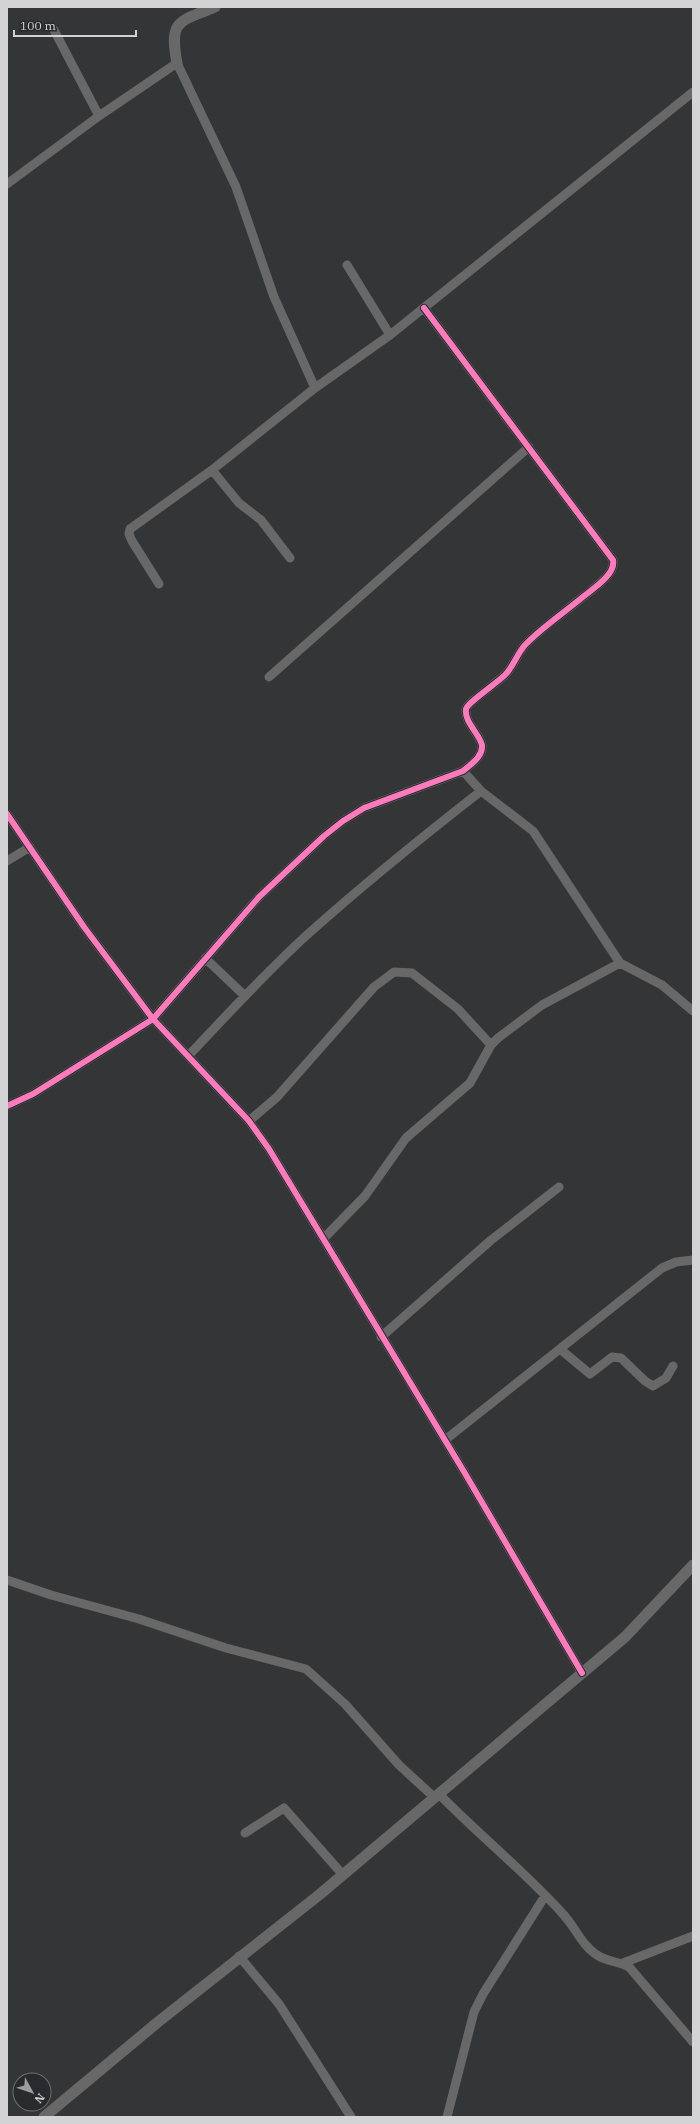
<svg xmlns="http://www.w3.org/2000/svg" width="700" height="2124" font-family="'IBM Plex Serif',serif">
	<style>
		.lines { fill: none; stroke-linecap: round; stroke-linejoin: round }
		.minor { stroke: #686869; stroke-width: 9 }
		.tertiary { stroke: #686869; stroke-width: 11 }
		.cycleway-casing { stroke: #292a2d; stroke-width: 8 }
		.cycleway { stroke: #fd7abc; stroke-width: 6 }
	</style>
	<rect width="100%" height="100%" fill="#343536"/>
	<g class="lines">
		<path class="minor" d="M54 30 99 116
			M7 184 99 116 177 63 236 187 274 297 315 388 390 335 693 92
			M347 265 390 335
			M212 470 239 503 261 520 290 558
			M159 584 132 541 129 534 130 529 212 470 315 388
			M269 677 529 447
			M463 771 481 791 533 831 620 963 662 985 693 1011
			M7 814 84 927 153 1019 249 1121 269 1149 463 1470 582 1673
			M7 861 30 847
			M205 958 245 996
			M189 1055C228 1014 266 972 308 934 364 884 422 837 481 791
			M7 1106 33 1094 153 1019 259 897 324 836 343 821 364 808 463 771C471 764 483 757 482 745 479 733 464 722 466 709 467 703 498 682 505 675 513 667 517 654 525 645 542 627 565 612 584 596 594 588 616 574 613 560L424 308
			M249 1121 277 1097 374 987 394 972 412 973 458 1009 491 1045
			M323 1239 365 1196 406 1138 470 1083 491 1045 498 1038 542 1005 620 963
			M381 1337 490 1241 559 1187
			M560 1349 590 1374 612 1357 621 1358 645 1381 653 1386 666 1378 673 1366
			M445 1440 662 1268 676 1262 693 1260
			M7 1580 51 1595 139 1619 226 1648 306 1669 345 1704 399 1765 435 1798
			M439 1794C479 1835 524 1871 562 1913 574 1925 582 1946 597 1955 607 1962 620 1961 630 1968L693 2042
			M245 1833 284 1808 343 1875
			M239 1956 279 2004 351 2117
			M623 1963 693 1936
			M447 2117 474 2012 483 1994 545 1896"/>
		<path class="tertiary" d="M177 63C169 20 178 22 215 7
			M44 2117 158 2022 319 1895 625 1637 693 1565"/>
		<g class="cycleway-casing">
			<path id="cycleway" d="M7 814 84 927 153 1019 249 1121 269 1149 463 1470 582 1673
				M7 1106 33 1094 153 1019 259 897 324 836 343 821 364 808 463 771C471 764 483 757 482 745 479 733 464 722 466 709 467 703 498 682 505 675 513 667 517 654 525 645 542 627 565 612 584 596 594 588 616 574 613 560L424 308"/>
		</g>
		<use href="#cycleway" class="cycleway"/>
	</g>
	<rect width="700" height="2124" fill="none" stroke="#d3d3d5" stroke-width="16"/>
	<g transform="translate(32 2092) rotate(130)"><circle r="19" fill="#292a2d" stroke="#6d6e70"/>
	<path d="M0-3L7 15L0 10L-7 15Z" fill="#9b9c9d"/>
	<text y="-6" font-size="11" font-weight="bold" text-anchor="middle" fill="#d3d3d5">N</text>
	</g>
	<path d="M14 30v6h122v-6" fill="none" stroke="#d3d3d5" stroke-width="2"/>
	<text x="20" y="30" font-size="12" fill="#d3d3d5" stroke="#292a2d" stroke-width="3" paint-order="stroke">100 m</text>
</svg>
